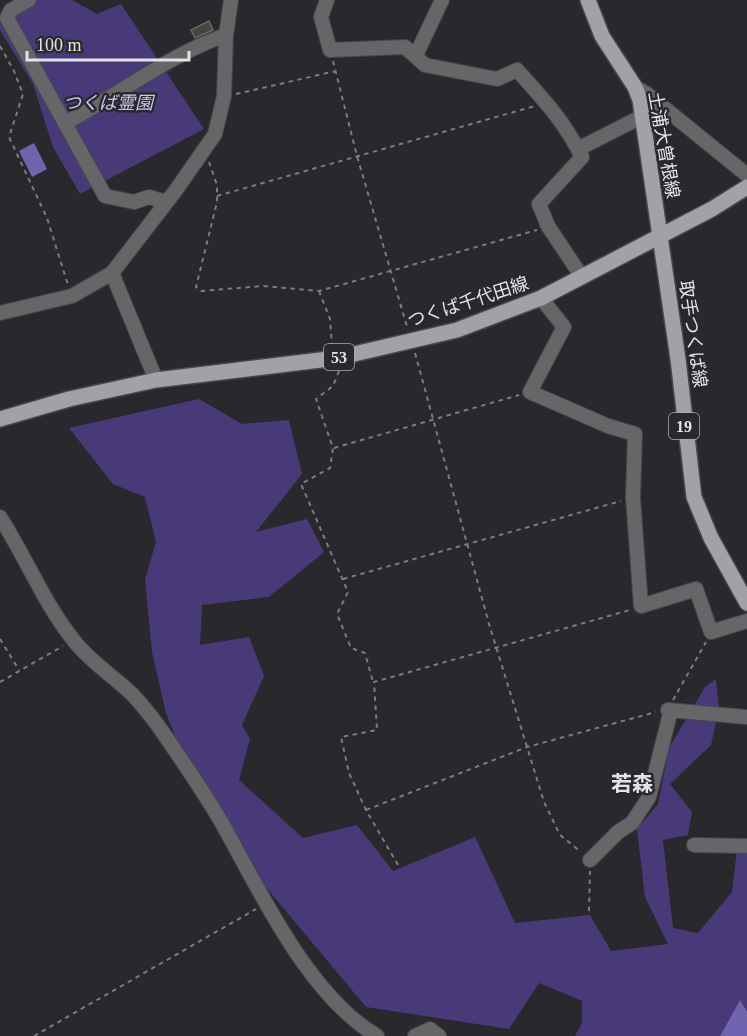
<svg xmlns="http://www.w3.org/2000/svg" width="747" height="1036" font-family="'Times New Roman','Noto Sans JP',serif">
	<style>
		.green { fill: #483a79 }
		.water { fill: #7263b0 }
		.building { fill: #474541; stroke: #6c6a66; stroke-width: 1.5 }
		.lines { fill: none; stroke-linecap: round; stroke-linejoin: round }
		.minor-casing { stroke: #47474b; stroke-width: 16 }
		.major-casing { stroke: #47474b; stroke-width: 18 }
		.path { stroke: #7c7c80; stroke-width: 2; stroke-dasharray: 4.5 4.5; stroke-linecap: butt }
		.minor { stroke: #666668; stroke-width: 14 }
		.major { stroke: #a2a1a6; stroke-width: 15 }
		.labels { text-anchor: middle; stroke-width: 5; stroke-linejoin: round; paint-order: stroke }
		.shield { fill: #29292d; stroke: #acacaf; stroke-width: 1.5 }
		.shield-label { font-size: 16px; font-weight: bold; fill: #e4e4e7 }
		.park-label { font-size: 18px; font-style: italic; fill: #ccc6f1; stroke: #29292d }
		.street-label { font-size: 18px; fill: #e4e4e7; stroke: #29292d }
		.quarter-label { font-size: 21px; font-weight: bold; fill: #e4e4e7; stroke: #29292d }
	</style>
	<rect width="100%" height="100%" fill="#29292d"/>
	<path class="green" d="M16 0H72L97 14 121 4 204 129 80 194 53 147 33 84 0 30V23Z
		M199 399 242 424 289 420 302 474 256 532 307 519 324 552 269 597 202 605 200 645 249 637 264 676 242 725 250 739 239 780 303 838 357 825 393 871 475 837 515 923 590 915 611 951 668 944 645 897 637 829 658 804 669 748 705 687 716 679 719 708 711 745 670 784 692 812 688 835 663 840 673 928 698 933 732 892 737 849 747 850V1011L740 1000 720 1036H575L582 1023V1001L539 983 509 1029 366 1007 239 855 181 751 166 713 152 652 145 580 156 542 145 497 113 484 69 428Z"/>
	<path class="water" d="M34 143 47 169 32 177 19 151Z
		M740 1000 747 1011V1036H720Z"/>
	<path class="building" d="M209 21 213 30 195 38 191 30Z"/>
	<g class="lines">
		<g class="minor-casing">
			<path id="minor" d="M29 0 11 10 7 18 105 196 134 202 149 197 166 202
				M327 0 321 17 330 50 405 47 425 65 497 79 517 70C544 100 564 121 582 157L539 204 548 226 582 277
				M416 55 442 0
				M635 87 647 94 747 175
				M65 123C119 95 168 55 226 35
				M578 149 643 116
				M112 273 156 380
				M541 298 564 327 530 392 608 426 635 434 633 498 641 606 696 589 711 632 747 621
				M0 313 72 296 112 273 176 190 215 134 224 96 226 35 231 0
				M0 517C26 557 44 604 75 642 91 662 113 676 132 694 144 707 156 722 166 737 185 765 206 795 223 825 261 893 308 995 377 1036
				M668 710 747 717
				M694 845 747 846
				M590 860 618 832 632 823 649 797 671 710
				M415 1036 430 1029 439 1036"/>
		</g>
		<g class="major-casing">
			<path id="major" d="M588 0 602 36 635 87 640 100 678 359 694 497 711 538 747 603
				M0 419 69 399 156 380 337 358 457 330 541 298 712 209 747 187"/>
		</g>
		<path class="path" d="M0 46 14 71 23 94 9 137 47 218 68 285
			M333 61 357 156 408 330
			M236 94 336 71
			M209 162 217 185V202L196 287 201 291 263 286 319 291 537 230
			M217 196 535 106
			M319 291 330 319 332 346
			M415 353 489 624 544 802 560 835 581 852
			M339 371 333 386 316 399 333 448 330 468 301 484 348 592 337 614 351 648 365 653 373 682
			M334 448 519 395
			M343 579 621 501
			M0 639 19 670
			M0 682 63 646
			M673 700 706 642
			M366 810 527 747 656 712
			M398 865 366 810 349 773 341 737 377 730 374 682 630 610
			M589 911 590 871
			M34 1036 256 909"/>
		<use href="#minor" class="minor"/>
		<use href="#major" class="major"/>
	</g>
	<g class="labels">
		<g class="shield">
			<rect x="324" y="344" width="30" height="26" rx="4.5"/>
			<rect x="669" y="413" width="30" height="26" rx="4.5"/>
		</g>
		<g class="shield-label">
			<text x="339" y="363">53</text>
			<text x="684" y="432">19</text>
		</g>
		<g class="park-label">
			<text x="108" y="109">つくば霊園</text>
		</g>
		<g class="street-label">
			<text transform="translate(664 145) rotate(80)" y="6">土浦大曽根線</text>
			<text transform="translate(468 302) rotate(-18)" y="6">つくば千代田線</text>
			<text transform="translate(693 334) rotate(82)" y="6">取手つくば線</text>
		</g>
		<g class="quarter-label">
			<text x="632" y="791">若森</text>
		</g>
	</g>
	<path d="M27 51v9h162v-9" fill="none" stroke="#e4e4e7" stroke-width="3"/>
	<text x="36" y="51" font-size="18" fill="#e4e4e7" stroke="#29292d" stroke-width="4.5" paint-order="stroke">100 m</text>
</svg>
